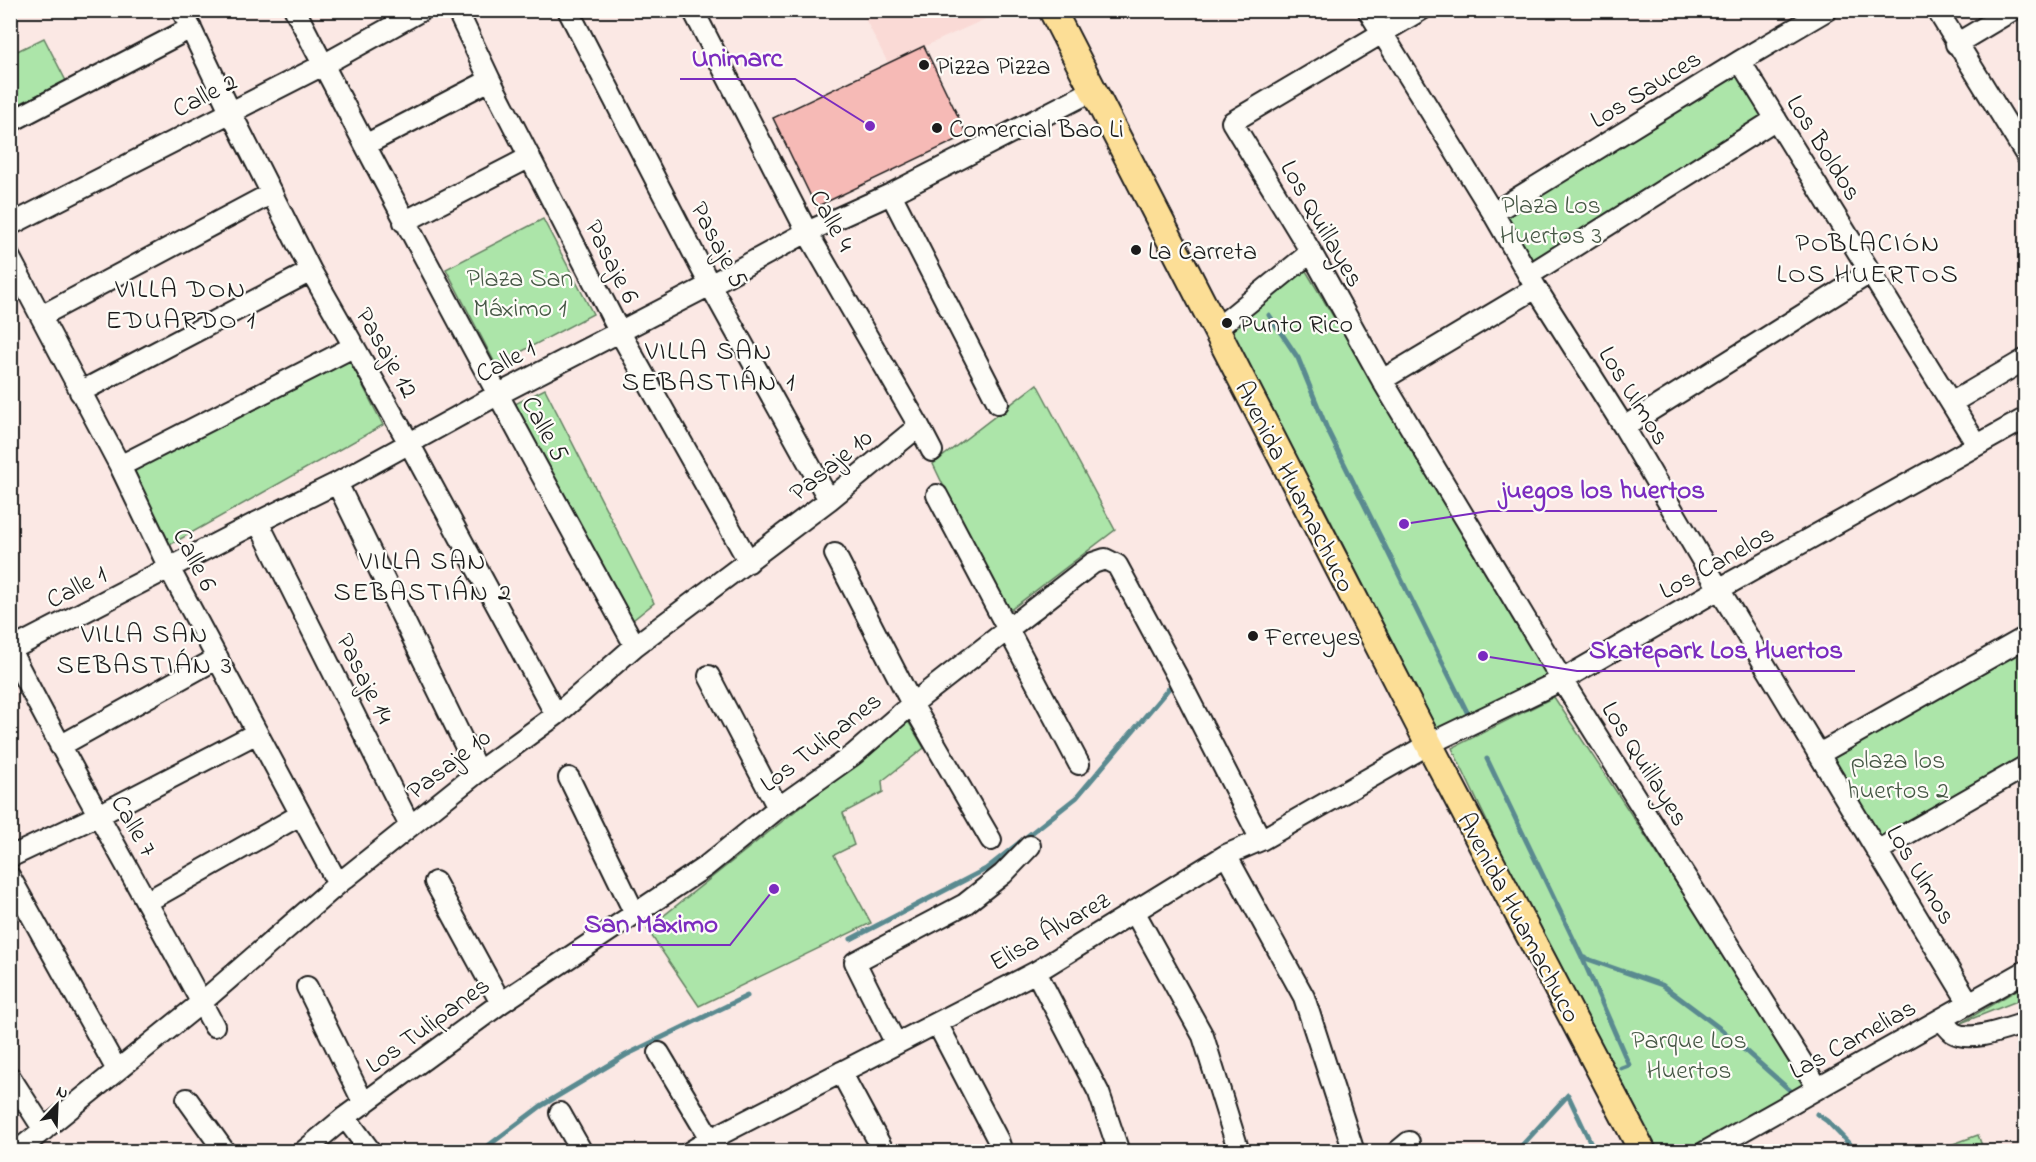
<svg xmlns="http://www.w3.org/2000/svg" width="2036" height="1162" font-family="'Indie Flower',sans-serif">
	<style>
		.built { fill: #fadad6 }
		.green { fill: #ace5a9; stroke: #648062; stroke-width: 1.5 }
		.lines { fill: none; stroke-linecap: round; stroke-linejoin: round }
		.stream { stroke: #5a8a90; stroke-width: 5 }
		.building { fill: #f6bab6; stroke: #1c1c1c; stroke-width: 1.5 }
		.minor-casing { stroke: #1c1c1c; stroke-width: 24 }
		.major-casing { stroke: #1c1c1c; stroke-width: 30 }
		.minor { stroke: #fdfcf7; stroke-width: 20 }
		.major { stroke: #fcde96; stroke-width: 26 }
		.poi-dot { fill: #1c1c1c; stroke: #fdfcf7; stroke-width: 2 }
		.labels { text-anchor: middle; stroke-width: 4.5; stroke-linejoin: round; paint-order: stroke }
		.poi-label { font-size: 26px; fill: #1c1c1c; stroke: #fdfcf7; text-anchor: start }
		.street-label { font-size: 26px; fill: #1c1c1c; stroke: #fdfcf7 }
		.park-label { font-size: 26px; fill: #475846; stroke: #fdfcf7 }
		.neighbourhood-label { font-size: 27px; letter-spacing: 1.5px; fill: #1c1c1c; stroke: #fdfcf7 }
		.leader { fill: none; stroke: #7b2cbf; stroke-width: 2 }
		.callout-dot { fill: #7b2cbf; stroke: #fdfcf7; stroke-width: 2 }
		.callout-label { font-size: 27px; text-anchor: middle; font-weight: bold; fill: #7b2cbf; stroke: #fdfcf7; stroke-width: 4.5; stroke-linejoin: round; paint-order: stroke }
	</style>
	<rect width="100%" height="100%" fill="#fbe8e4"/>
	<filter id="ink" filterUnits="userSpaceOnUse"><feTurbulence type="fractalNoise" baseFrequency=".0167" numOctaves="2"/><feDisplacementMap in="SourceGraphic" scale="12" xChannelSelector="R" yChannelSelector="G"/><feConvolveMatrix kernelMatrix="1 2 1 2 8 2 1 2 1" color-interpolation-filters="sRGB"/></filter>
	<g filter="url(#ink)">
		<path class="built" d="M861 11H1003L888 63Z"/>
		<path class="green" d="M44 38 66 81 11 108V54Z
			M1738 73 1764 116 1532 263 1505 216Z
			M543 219 593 314 496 365 446 269Z
			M1300 261 1552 680 1439 733 1315 490 1220 329Z
			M348 357 383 425 168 546 132 469Z
			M1037 384 1115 530 1005 614 933 464Z
			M545 389 654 603 629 623 515 404Z
			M2025 648V755L1880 839 1832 757Z
			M1554 697 1809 1085 1690 1151H1644L1452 748Z
			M908 721 924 748 882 781 883 792 843 813 854 845 834 855 871 923 699 1006 647 929Z
			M2025 985V998L1961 1023Z
			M1978 1135 1984 1151H1934Z"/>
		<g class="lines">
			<path class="stream" d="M1269 315 1298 358 1327 429 1470 718
				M1487 759 1582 957 1629 1065 1621 1068
				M851 939 986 869 1077 797 1175 681
				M1582 957 1662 985 1722 1030 1793 1093
				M1817 1114 1827 1121 1857 1152
				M480 1152 541 1106 626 1055 747 996
				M1516 1152 1568 1095 1595 1152"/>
		</g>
		<path class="building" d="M924 46 967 135 816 207 773 118Z"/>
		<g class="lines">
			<g class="minor-casing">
				<path id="minor" d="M182 10 230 111 311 271 409 443 556 715
					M295 10C405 224 519 435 635 646
					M457 10 490 80 619 331 749 562
					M568 10 710 285 829 500
					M693 10 807 232 919 426 932 451
					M1368 10 1493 213 1536 288 1624 427 1719 589 1969 1003
					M1421 10 1232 122 1311 252 1382 380 1562 680 1818 1088
					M1937 10 2026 155
					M1956 44 2013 10
					M1740 61 1977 445
					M10 122 191 28
					M365 145 490 80
					M891 194 998 403
					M1493 213 1740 61 1827 10
					M404 222 530 157
					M10 225 323 65 422 10
					M10 258 120 466 169 568 338 884
					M1529 275 1776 119
					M41 316 272 193
					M1215 330 1311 252
					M1382 380 1536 288
					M80 392 311 271
					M1951 403 2026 359
					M1624 427 1871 272
					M120 466 353 347
					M337 483 478 772
					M937 495 1079 764
					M258 522 410 826
					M835 554 912 704 991 840
					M10 650 258 522 337 483 497 395 710 285 807 232 891 194 1092 91
					M10 650C75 777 147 900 214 1026
					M709 676 778 808
					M60 746 218 658
					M1819 754 2026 637
					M569 778 635 914
					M1877 851 2026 766
					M1226 855 1304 997 1354 1152
					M10 857 99 815 257 733
					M10 877 117 1070
					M435 882 501 1003
					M148 901 300 815
					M1134 911 1203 1036 1239 1152
					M1036 972 1099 1093 1119 1152
					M307 987 364 1104
					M1941 1019C1945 1023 1949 1030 1954 1033 1971 1043 2008 1028 2026 1023
					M937 1023 998 1140 1002 1152
					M896 1044 855 962 965 904 1003 874 1030 846
					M659 1053 718 1152
					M841 1072 884 1152
					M10 1077 44 1130
					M187 1099 225 1152
					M560 1113 582 1152
					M345 1117 371 1152
					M16 1152 202 1002 338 884 478 772 556 715 635 646 829 500 919 426
					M303 1152 345 1117 501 1003 705 867 778 808 853 755 912 704 1093 563 1105 559 1117 565 1178 678 1261 840
					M690 1152 711 1139 1036 972 1226 855 1261 840 1429 744 1562 680 1719 589 2026 418
					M1397 1152 1409 1142
					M1705 1152 2026 971"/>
			</g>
			<g class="major-casing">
				<path id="major" d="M1052 10 1429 744 1643 1152"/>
			</g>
			<use href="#minor" class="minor"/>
			<use href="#major" class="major"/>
		</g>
	</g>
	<g class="poi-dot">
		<circle cx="924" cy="65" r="6"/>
		<circle cx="937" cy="128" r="6"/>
		<circle cx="1136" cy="250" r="6"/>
		<circle cx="1227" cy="323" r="6"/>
		<circle cx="1253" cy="636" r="6"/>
	</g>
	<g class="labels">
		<g class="poi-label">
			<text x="936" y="74">Pizza Pizza</text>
			<text x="949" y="137">Comercial Bao Li</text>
			<text x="1148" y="259">La Carreta</text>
			<text x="1239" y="332">Punto Rico</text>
			<text x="1265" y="645">Ferreyes</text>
		</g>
		<g class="street-label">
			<text transform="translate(1645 88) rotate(-32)" y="9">Los Sauces</text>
			<text transform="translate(204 94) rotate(-27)" y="9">Calle 2</text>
			<text transform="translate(1825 147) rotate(58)" y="9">Los Boldos</text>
			<text transform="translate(833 220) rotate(61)" y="9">Calle 4</text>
			<text transform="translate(1323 223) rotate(60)" y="9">Los Quillayes</text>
			<text transform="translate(720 244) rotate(62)" y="9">Pasaje 5</text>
			<text transform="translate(613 261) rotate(63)" y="9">Pasaje 6</text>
			<text transform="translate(388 352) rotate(60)" y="9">Pasaje 12</text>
			<text transform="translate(505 360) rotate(-28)" y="9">Calle 1</text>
			<text transform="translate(1635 395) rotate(58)" y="9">Los Ulmos</text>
			<text transform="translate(546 428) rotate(61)" y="9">Calle 5</text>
			<text transform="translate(830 464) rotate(-39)" y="9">Pasaje 10</text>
			<text transform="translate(1296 486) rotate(63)" y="9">Avenida Huamachuco</text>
			<text transform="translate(196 559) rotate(63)" y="9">Calle 6</text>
			<text transform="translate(1716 561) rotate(-29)" y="9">Los Canelos</text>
			<text transform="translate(76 586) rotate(-27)" y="9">Calle 1</text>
			<text transform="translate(366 678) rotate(63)" y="9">Pasaje 14</text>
			<text transform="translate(820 741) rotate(-38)" y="9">Los Tulipanes</text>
			<text transform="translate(448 763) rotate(-38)" y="9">Pasaje 10</text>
			<text transform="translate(1646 763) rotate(58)" y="9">Los Quillayes</text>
			<text transform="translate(135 825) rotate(60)" y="9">Calle 7</text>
			<text transform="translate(1922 874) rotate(59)" y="9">Los Ulmos</text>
			<text transform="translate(1520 917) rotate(62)" y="9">Avenida Huamachuco</text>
			<text transform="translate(1049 930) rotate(-30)" y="9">Elisa Álvarez</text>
			<text transform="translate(427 1024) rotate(-36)" y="9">Los Tulipanes</text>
			<text transform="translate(1852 1038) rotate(-29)" y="9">Las Camelias</text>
		</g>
		<g class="park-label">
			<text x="1551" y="213">Plaza Los<tspan x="1551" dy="30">Huertos 3</tspan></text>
			<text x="520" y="286">Plaza San<tspan x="520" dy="30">Máximo 1</tspan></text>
			<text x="1898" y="768">plaza los<tspan x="1898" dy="30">huertos 2</tspan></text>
			<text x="1689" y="1048">Parque Los<tspan x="1689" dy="30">Huertos</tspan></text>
		</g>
		<g class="neighbourhood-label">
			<text x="1868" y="251">POBLACIÓN<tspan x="1868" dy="31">LOS HUERTOS</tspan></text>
			<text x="181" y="297">VILLA DON<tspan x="181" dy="31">EDUARDO 1</tspan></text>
			<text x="709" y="359">VILLA SAN<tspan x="709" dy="31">SEBASTIÁN 1</tspan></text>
			<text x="423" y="569">VILLA SAN<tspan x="423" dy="31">SEBASTIÁN 2</tspan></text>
			<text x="145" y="642">VILLA SAN<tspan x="145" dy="31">SEBASTIÁN 3</tspan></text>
		</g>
	</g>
	<path class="leader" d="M870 126L795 79H680M1404 524L1489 511H1717M1483 656L1577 671H1855M774 889L730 945H572"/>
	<g class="callout-dot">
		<circle cx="870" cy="126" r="6"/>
		<circle cx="1404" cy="524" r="6"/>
		<circle cx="1483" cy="656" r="6"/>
		<circle cx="774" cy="889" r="6"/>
	</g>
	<g class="callout-label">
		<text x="737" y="66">Unimarc</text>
		<text x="1603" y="498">juegos los huertos</text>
		<text x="1716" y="658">Skatepark Los Huertos</text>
		<text x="651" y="932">San Máximo</text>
	</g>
	<rect width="2036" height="1162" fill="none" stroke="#fdfcf7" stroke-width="36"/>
	<rect x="18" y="18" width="2000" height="1126" fill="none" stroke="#1c1c1c" stroke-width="2" filter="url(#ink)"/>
	<g transform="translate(57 1105) rotate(23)" stroke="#fdfcf7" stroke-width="4.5" paint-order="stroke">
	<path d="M0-4.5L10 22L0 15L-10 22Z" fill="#1c1c1c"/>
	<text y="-9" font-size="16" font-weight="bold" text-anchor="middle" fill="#1c1c1c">N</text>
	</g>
</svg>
